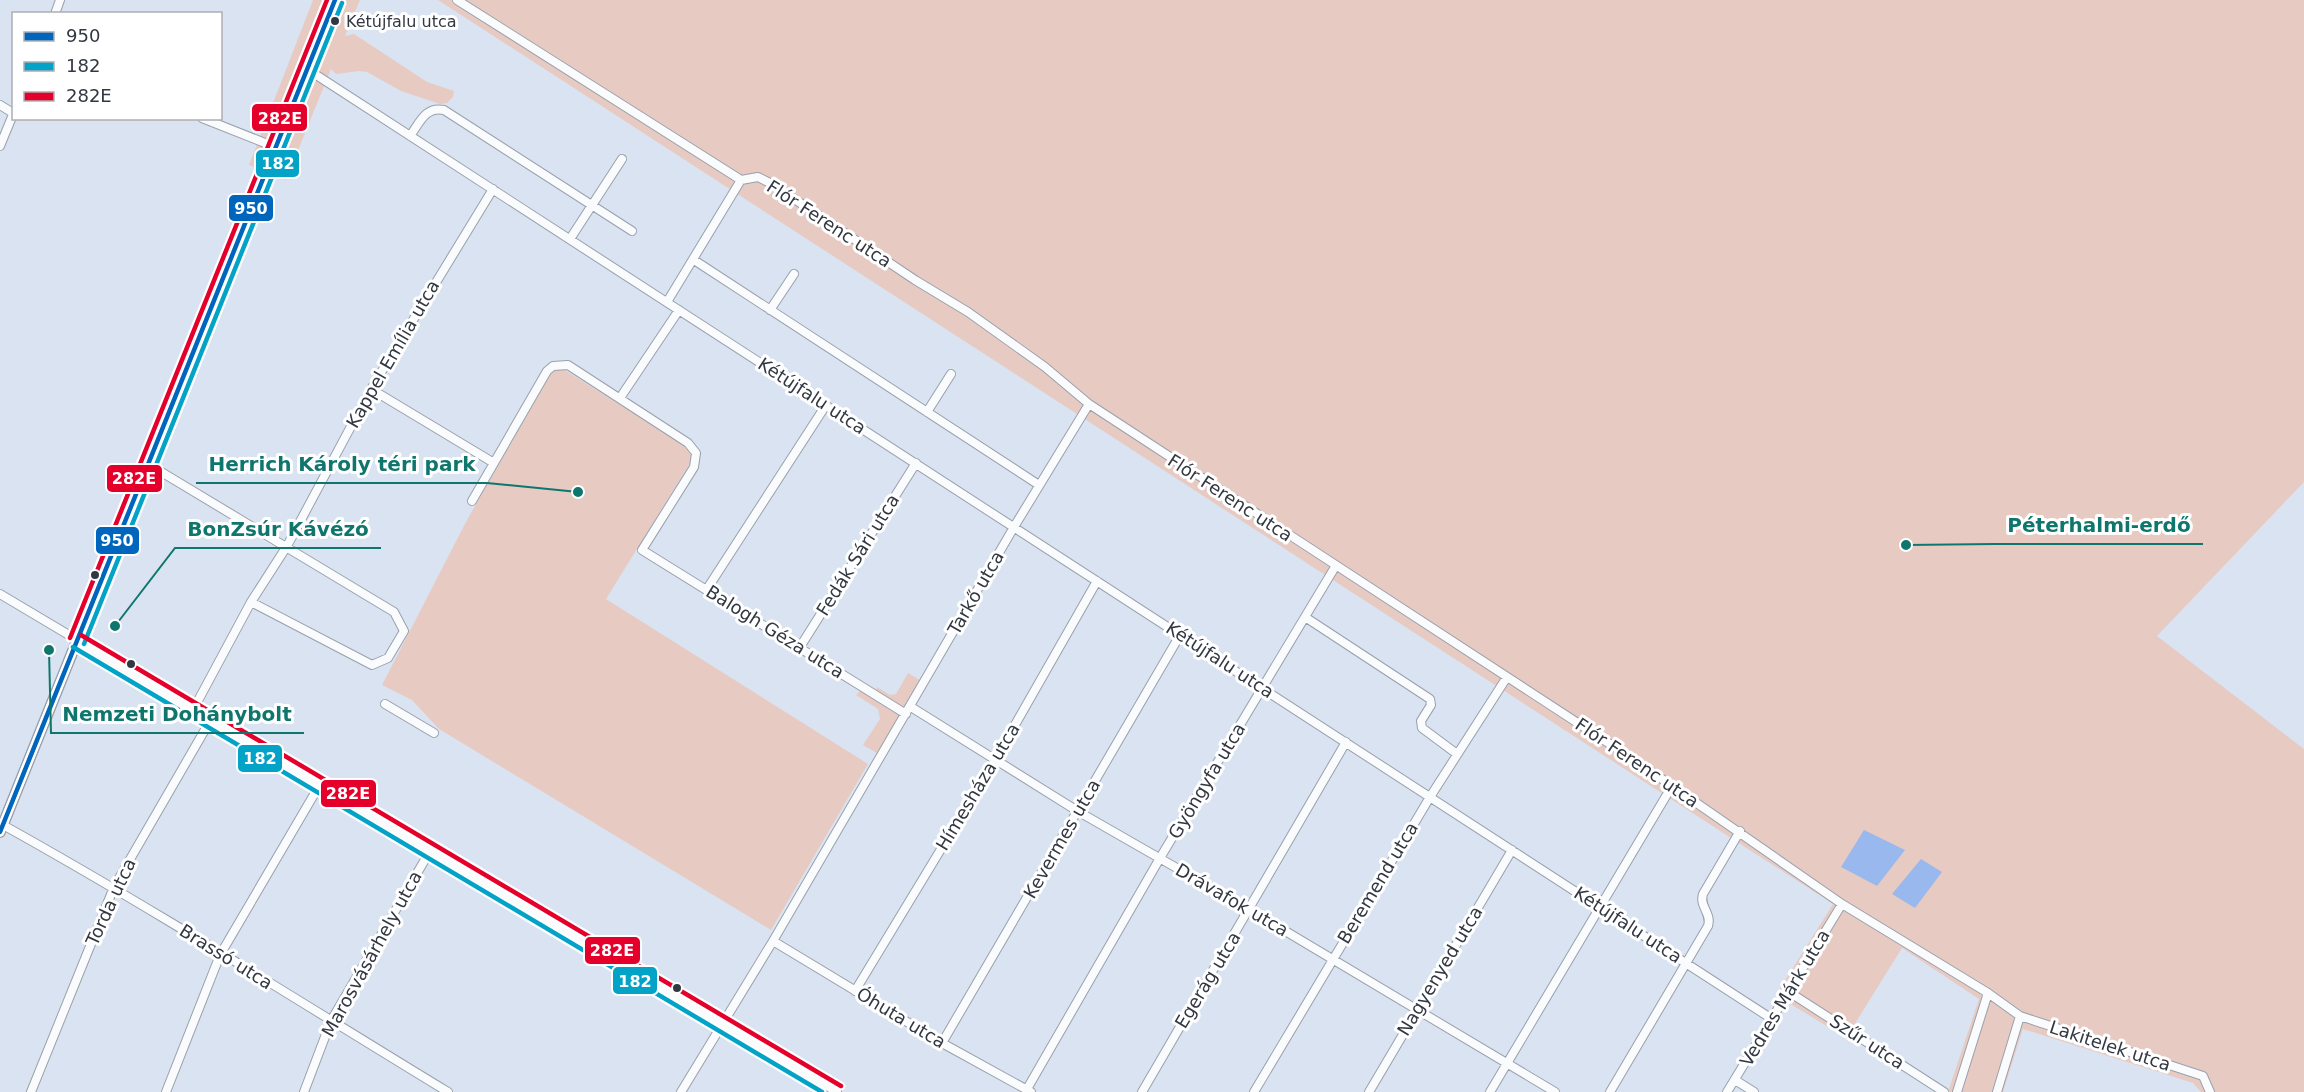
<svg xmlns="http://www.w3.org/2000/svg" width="2304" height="1092" font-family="'DejaVu Sans',sans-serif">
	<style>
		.green { fill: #e7cbc3 }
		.water { fill: #99b8ee }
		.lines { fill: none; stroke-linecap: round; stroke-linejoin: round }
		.minor-casing { stroke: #9aa0ab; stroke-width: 10 }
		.tertiary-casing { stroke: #9aa0ab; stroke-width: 12 }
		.minor { stroke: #f9fbfd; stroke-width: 8 }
		.tertiary { stroke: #f9fbfd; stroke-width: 9 }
		.bus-1-casing { stroke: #fff; stroke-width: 9 }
		.bus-2-casing { stroke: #fff; stroke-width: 9 }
		.bus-3-casing { stroke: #fff; stroke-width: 9 }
		.bus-1 { stroke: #0065bd; stroke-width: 4.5 }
		.bus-2 { stroke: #02a3c7; stroke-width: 4.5 }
		.bus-3 { stroke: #e4002b; stroke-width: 4.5 }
		.bus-dot { fill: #323842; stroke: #fff; stroke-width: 2 }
		.labels { text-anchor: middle; stroke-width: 6; stroke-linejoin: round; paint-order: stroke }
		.bus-label { font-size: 16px; fill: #323842; stroke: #fff; text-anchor: start }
		.street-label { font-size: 18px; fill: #323842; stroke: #fff }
		.leader { fill: none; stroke: #0f766e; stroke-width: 2 }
		.callout-dot { fill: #0f766e; stroke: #fff; stroke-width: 2 }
		.callout-label { font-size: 20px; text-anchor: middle; font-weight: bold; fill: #0f766e; stroke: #fff; stroke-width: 6; stroke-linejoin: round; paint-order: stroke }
		.line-badge { stroke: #fff; stroke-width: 2 }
		.badge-label { font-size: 16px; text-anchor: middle; font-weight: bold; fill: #fff }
	</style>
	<rect width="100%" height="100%" fill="#dae3f1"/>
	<path class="green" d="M313 0H360L345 36 354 34 427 82 454 91 453 97 447 103 440 104 401 91 367 72 359 71 336 74 331 69 286 180 249 165Z
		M438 0H2304V482L2157 636 2304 749V1092H2201L2193 1083 2023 1029 2003 1092H1948L1979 999 1902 948 1846 1038 1776 995 1833 904Z
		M563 369 686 446 691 453 690 463 606 599 868 764 771 930 439 729 412 700 382 685 467 520 550 375 554 371Z
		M908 673 923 682 905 711 875 692 877 687 890 695 896 694Z
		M860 691 902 716 880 755 863 745 880 719 878 709 856 695Z"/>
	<path class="water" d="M1864 830 1905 850 1877 886 1841 867Z
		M1921 859 1942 872 1915 908 1892 894Z"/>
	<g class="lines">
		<g class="minor-casing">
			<path id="minor" d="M457 0 741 180 758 177 772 184 915 280 968 312 1045 367 1089 404 1636 761 1842 904 1988 993 2020 1016 2203 1076 2210 1092
				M55 14 60 0
				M307 69 1772 1019
				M0 105 13 113
				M202 118 275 147
				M410 136C420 122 426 106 444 110L632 231
				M0 146 14 112
				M570 239 622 159
				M694 260 1039 485
				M667 302 741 180
				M770 310 794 274
				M371 389 494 463
				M620 398 679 310
				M927 412 951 374
				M148 464 394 612 404 631 388 658 372 665 251 602
				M472 501 547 371 553 366 568 365 688 443 696 453 694 467 642 550 906 714
				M707 589 826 405
				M0 594 837 1092
				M1305 617 1430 699 1431 705 1421 721 1422 728 1457 754
				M800 647 916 463
				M385 704 434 733
				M911 707 1079 812 1250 910 1555 1092
				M193 710 251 602 287 546 371 389 493 189
				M3 825C154 909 300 1002 448 1092
				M773 941 942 1043 1031 1092
				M855 991 995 760 1097 581
				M1789 992 1944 1092
				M942 1043 1180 635
				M1735 1080 1754 1092
				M1027 1089 1160 858 1335 567
				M31 1092 114 887 210 721
				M166 1092 220 955 319 786
				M304 1092 331 1021 430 851
				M681 1092 773 941 1014 527 1089 404
				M1142 1092 1346 742
				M1254 1092 1430 797 1507 677
				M1369 1092 1512 850
				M1490 1092 1672 786
				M1610 1092 1708 926C1712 913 1699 907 1703 894L1740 831
				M1727 1092 1842 904
				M1957 1092 1988 993
				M1997 1092 2020 1016"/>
		</g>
		<g class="tertiary-casing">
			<path id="tertiary" d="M0 832 335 0"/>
		</g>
		<use href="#minor" class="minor"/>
		<use href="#tertiary" class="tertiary"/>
		<g class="bus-1-casing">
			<path id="bus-1" d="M0 832 335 0"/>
		</g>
		<g class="bus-2-casing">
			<path id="bus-2" d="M84 644 342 3
				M73 647 822 1092"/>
		</g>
		<g class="bus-3-casing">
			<path id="bus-3" d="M81 635 841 1086
				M70 638 327 0"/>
		</g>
		<use href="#bus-1" class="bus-1"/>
		<use href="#bus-2" class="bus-2"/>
		<use href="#bus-3" class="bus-3"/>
	</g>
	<g class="bus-dot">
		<circle cx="335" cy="21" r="5"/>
		<circle cx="95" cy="575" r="5"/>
		<circle cx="131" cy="664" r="5"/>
		<circle cx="677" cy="988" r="5"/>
	</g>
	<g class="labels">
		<g class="bus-label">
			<text x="346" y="27">Kétújfalu utca</text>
		</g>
		<g class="street-label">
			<text transform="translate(829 224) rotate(33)" y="6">Flór Ferenc utca</text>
			<text transform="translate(393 354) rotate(-60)" y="6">Kappel Emília utca</text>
			<text transform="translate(812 396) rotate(33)" y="6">Kétújfalu utca</text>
			<text transform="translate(1230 498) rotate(33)" y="6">Flór Ferenc utca</text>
			<text transform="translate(858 555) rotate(-58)" y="6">Fedák Sári utca</text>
			<text transform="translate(976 593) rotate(-60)" y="6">Tarkő utca</text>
			<text transform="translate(775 632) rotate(32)" y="6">Balogh Géza utca</text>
			<text transform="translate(1220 660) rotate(33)" y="6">Kétújfalu utca</text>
			<text transform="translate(1637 763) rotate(34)" y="6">Flór Ferenc utca</text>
			<text transform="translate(1207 781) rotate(-59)" y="6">Gyöngyfa utca</text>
			<text transform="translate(978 787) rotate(-59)" y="6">Hímesháza utca</text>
			<text transform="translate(1062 839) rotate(-60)" y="6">Kevermes utca</text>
			<text transform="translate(1378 883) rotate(-59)" y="6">Beremend utca</text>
			<text transform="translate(1232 900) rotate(30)" y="6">Drávafok utca</text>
			<text transform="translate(111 902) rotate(-65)" y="6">Torda utca</text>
			<text transform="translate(1628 925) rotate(33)" y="6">Kétújfalu utca</text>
			<text transform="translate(372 954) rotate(-61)" y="6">Marosvásárhely utca</text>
			<text transform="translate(226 957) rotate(32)" y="6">Brassó utca</text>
			<text transform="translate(1440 971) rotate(-59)" y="6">Nagyenyed utca</text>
			<text transform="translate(1208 980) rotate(-59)" y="6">Egerág utca</text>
			<text transform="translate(1785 998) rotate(-59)" y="6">Vedres Márk utca</text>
			<text transform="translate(901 1018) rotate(31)" y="6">Óhuta utca</text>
			<text transform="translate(1867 1042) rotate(33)" y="6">Szűr utca</text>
			<text transform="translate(2110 1046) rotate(18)" y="6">Lakitelek utca</text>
		</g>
	</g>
	<path class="leader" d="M578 492L487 483H196M1906 545L1995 544H2203M115 626L175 548H381M49 650L51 733H304"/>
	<g class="callout-dot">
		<circle cx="578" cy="492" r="6"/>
		<circle cx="1906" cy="545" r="6"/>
		<circle cx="115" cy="626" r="6"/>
		<circle cx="49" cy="650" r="6"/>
	</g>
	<g class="callout-label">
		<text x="342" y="471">Herrich Károly téri park</text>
		<text x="2099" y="532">Péterhalmi-erdő</text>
		<text x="278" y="536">BonZsúr Kávézó</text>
		<text x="177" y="721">Nemzeti Dohánybolt</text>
	</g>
	<g class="line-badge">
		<rect x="251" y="103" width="57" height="29" rx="6" fill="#e4002b"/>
		<rect x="255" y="149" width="45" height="29" rx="6" fill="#02a3c7"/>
		<rect x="228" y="194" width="46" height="28" rx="6" fill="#0065bd"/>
		<rect x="106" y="464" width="57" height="29" rx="6" fill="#e4002b"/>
		<rect x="95" y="526" width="45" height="29" rx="6" fill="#0065bd"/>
		<rect x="237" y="744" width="46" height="29" rx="6" fill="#02a3c7"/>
		<rect x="320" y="779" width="57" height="29" rx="6" fill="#e4002b"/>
		<rect x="584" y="936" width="57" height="29" rx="6" fill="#e4002b"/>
		<rect x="612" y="966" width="46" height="29" rx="6" fill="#02a3c7"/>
	</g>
	<g class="badge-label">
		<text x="280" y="124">282E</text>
		<text x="278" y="169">182</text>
		<text x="251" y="214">950</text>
		<text x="134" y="484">282E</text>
		<text x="117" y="546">950</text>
		<text x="260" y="764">182</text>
		<text x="348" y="799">282E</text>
		<text x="612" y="956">282E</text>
		<text x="635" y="987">182</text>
	</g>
	<rect x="12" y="12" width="210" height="108" fill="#ffffff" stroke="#adafb3" stroke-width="1.5"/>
	<rect x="24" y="32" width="30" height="9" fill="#0065bd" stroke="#adafb3" stroke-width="1.5"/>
	<text x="66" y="42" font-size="18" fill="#323842">950</text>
	<rect x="24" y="62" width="30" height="9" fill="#02a3c7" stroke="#adafb3" stroke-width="1.5"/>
	<text x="66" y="72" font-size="18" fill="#323842">182</text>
	<rect x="24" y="92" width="30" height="9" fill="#e4002b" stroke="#adafb3" stroke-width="1.5"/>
	<text x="66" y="102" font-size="18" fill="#323842">282E</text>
</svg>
